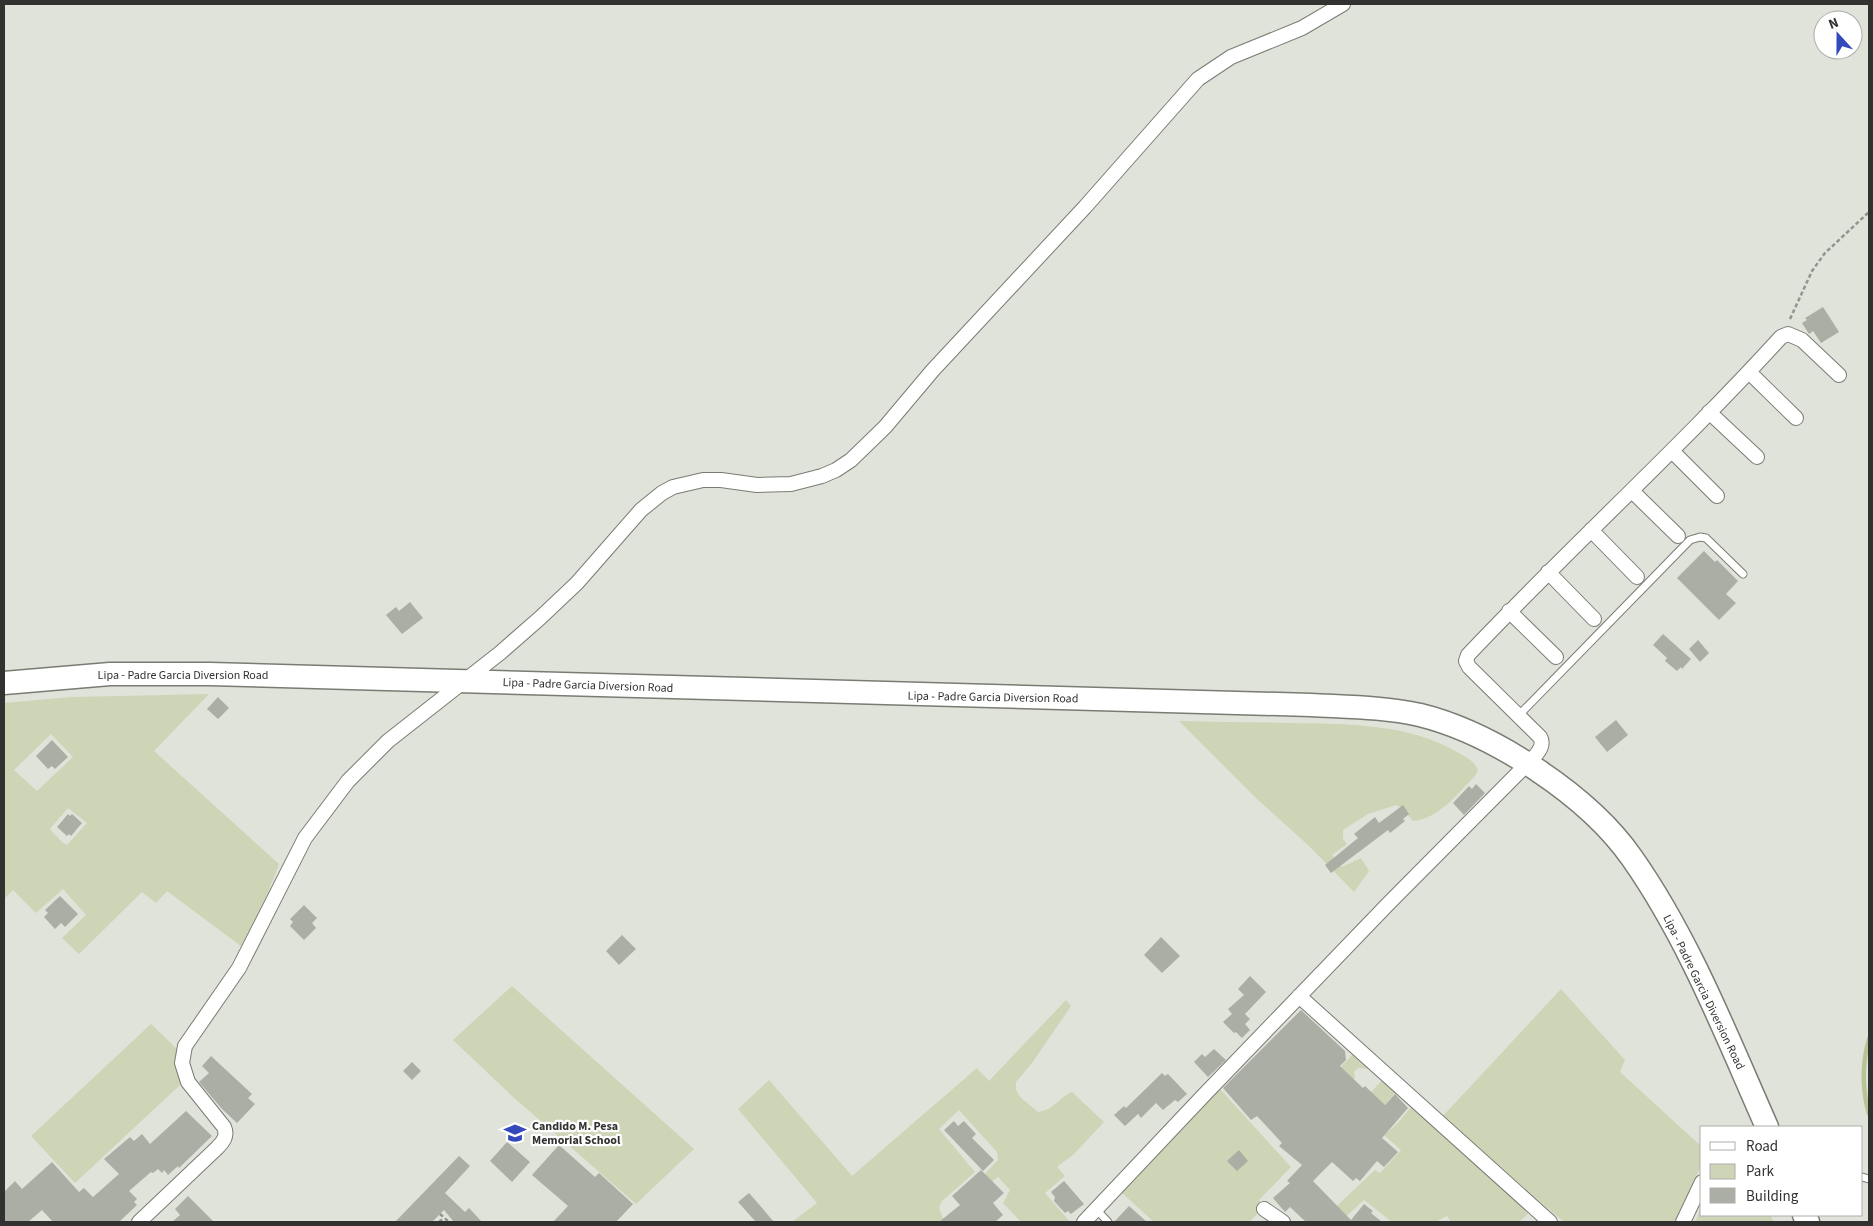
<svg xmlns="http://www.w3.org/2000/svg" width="1873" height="1226" font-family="'Source Sans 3',sans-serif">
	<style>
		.green { fill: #cdd5b6; fill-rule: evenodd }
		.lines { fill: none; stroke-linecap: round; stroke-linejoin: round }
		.stream { stroke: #b7c493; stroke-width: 4.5 }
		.building { fill: #abaea4 }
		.lane-casing { stroke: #797c73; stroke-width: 9 }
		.street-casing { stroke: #797c73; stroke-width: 16 }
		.primary-casing { stroke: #797c73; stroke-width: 25 }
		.path { stroke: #92958e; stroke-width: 2.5; stroke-dasharray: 4 2.5; stroke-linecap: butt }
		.lane { stroke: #fff; stroke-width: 7 }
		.street { stroke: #fff; stroke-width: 14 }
		.primary { stroke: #fff; stroke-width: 22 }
		.labels { text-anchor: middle; stroke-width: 4.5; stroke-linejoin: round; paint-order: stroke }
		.street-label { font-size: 12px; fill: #323330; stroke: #fff }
		.poi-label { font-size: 12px; font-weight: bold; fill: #323330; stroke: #fff; text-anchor: start }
	</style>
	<rect width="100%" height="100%" fill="#e0e3d9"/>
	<path class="green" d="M209 694 154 751 279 864 268 892 241 946 167 891 156 903 142 892 79 954 62 938 86 915 63 889 36 913 13 890 4 899V703L72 697ZM51 734 73 757 37 791 14 770ZM68 808 87 823 67 845 62 842 50 829Z
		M1179 721C1216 722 1253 722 1289 723 1347 724 1409 723 1459 753 1467 758 1475 761 1478 771L1475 776C1458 793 1439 819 1413 821L1402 808 1396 805 1368 814 1343 830V839L1347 844 1332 855 1342 867 1361 858 1369 871 1354 892 1310 847 1257 799Z
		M512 986 694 1149 636 1204 512 1096 453 1040Z
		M1561 989 1625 1060 1620 1072 1702 1147V1163L1676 1222H1564L1442 1117Z
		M1066 1000 1071 1006 1032 1063 1016 1082V1090L1020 1097 1038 1112C1054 1110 1057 1099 1072 1092L1104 1122 1074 1154 1057 1167 1065 1176 1045 1193 1070 1222H1021L1003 1203 1010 1190 998 1177 990 1183 983 1176 998 1160 997 1152 959 1110 939 1129 975 1172 942 1201 939 1208 943 1218 946 1222H792L817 1203 738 1109 769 1080 852 1176 977 1068 989 1081Z
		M151 1024 178 1050 177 1065 181 1084 75 1183 31 1136Z
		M1354 1053 1370 1069 1358 1068 1354 1072 1355 1078 1347 1086 1334 1074Z
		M1382 1080 1396 1092 1377 1113 1363 1101Z
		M1220 1089 1291 1167 1259 1200 1262 1203 1259 1212 1249 1222H1154L1121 1192Z
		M1412 1106 1530 1212 1519 1222H1451L1447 1216 1435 1222H1392L1364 1200 1340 1222H1332L1326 1216 1375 1170 1380 1173 1401 1150 1384 1135 1397 1124Z
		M1702 1206V1215H1770L1774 1222H1721L1719 1221 1695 1222Z"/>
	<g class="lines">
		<path class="stream" d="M1869 1039C1862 1064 1862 1089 1869 1114"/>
	</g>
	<path class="building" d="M1823 307 1839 332 1821 343 1813 331 1809 334 1802 323 1807 320 1805 318Z
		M1704 551 1715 562 1717 560 1738 581 1726 594 1736 603 1719 620 1677 578Z
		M410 602 423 618 402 634 386 615 396 607 399 611Z
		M1663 634 1691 659 1682 669 1681 667 1677 671 1665 661 1667 658 1653 645Z
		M1698 640 1709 653 1700 662 1689 649Z
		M218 697 229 708 218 719 207 709Z
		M1616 720 1628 735 1607 752 1595 737Z
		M52 740 68 757 55 769 52 766 48 769 36 756Z
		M1476 784 1485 793 1464 815 1453 803 1469 786 1472 789Z
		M1403 805 1409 814 1403 819 1405 821 1390 833 1388 830 1331 873 1325 865 1358 838 1354 834 1375 817 1379 823Z
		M68 814 70 816 72 814 82 823 71 836 69 834 67 836 57 827Z
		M60 896 78 914 65 927 61 923 55 929 44 917 48 913 45 910Z
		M304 905 317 918 312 923 316 928 304 940 290 926 293 922 290 919Z
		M622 935 636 949 619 965 606 951Z
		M1161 937 1180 956 1162 973 1144 955Z
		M1250 976 1266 992 1245 1014 1250 1019 1245 1024 1250 1030 1242 1038 1236 1032 1234 1033 1223 1022 1232 1014 1228 1009 1244 995 1238 989Z
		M1301 1010 1345 1051 1346 1060 1340 1066 1363 1088 1365 1086 1385 1105 1395 1094 1408 1108 1382 1138 1398 1152 1384 1167 1377 1161 1360 1181 1356 1178 1353 1181 1332 1162 1313 1181 1351 1220 1364 1204 1373 1211 1371 1213 1382 1222H1306L1290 1207 1285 1212 1273 1198 1290 1183 1287 1181 1302 1165 1279 1146 1282 1143 1257 1116 1251 1120 1223 1088Z
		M1214 1049 1226 1060 1208 1077 1194 1062 1202 1054 1205 1057Z
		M211 1056 252 1094 248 1098 255 1104 237 1123 222 1109 199 1082 209 1073 202 1066Z
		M412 1062 421 1071 412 1080 403 1071Z
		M1162 1073 1165 1076 1168 1074 1187 1094 1178 1102 1175 1100 1163 1110 1156 1103 1141 1118 1138 1114 1125 1126 1114 1115 1124 1106 1126 1108Z
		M186 1111 212 1136 179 1168 178 1166 168 1175 164 1170 162 1173 158 1169 153 1173 151 1172 129 1191 137 1199 134 1202 137 1205 119 1222H53L42 1210 28 1222H4V1192L15 1181 22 1189 52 1162 79 1192 84 1188 93 1197 119 1174 104 1159 130 1137 134 1141 142 1134 150 1144Z
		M954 1121 958 1126 964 1121 976 1134 972 1138 994 1160 983 1171 944 1130Z
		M507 1142 530 1162 512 1182 490 1161Z
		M559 1145 595 1177 599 1173 633 1204 616 1222H553L568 1206 532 1175Z
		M1239 1150 1248 1161 1237 1171 1227 1161Z
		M459 1156 470 1166 445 1193 465 1212 469 1208 482 1222H454L444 1210 432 1222H395Z
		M981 1170 1004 1193 993 1203 1003 1215 995 1222H939L960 1205 952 1196Z
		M1064 1181 1084 1204 1071 1214 1068 1211 1065 1213 1054 1201 1055 1197 1051 1192Z
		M749 1193 757 1202 774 1222H756L738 1202Z
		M188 1196 214 1222H172L180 1215 175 1209Z
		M1129 1206 1147 1222H1114Z"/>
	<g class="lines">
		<g class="lane-casing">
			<path id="lane" d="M1519 715 1690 540 1700 537 1706 538 1743 574
				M1862 1177 1869 1179
				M1096 1209 1108 1222"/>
		</g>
		<g class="street-casing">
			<path id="street" d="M1749 372 1796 418
				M1709 412 1757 457
				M1672 451 1717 496
				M1632 491 1678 536
				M1591 530 1637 577
				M1548 572 1594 619
				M1509 611 1556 657
				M1299 996 1550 1222
				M1264 1209 1283 1222
				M139 1222 217 1148C223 1142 228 1136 224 1127L188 1082 182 1063 185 1046 239 968 305 838 348 781 388 741 500 653 540 618 577 583 641 510 662 493 673 487 703 480H721L757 485 791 484 822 476 836 470 851 460 885 427 933 370 1085 207 1198 79 1231 57 1302 28 1343 4
				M1084 1222 1204 1095 1389 903 1535 756C1540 750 1544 744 1540 737L1469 667 1466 661 1468 655C1570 547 1681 447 1781 337L1788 334 1802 340 1839 375
				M1683 1222 1702 1182"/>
		</g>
		<g class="primary-casing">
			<path id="primary" d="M4 683 110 674H210L1311 705C1347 707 1384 707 1420 715 1493 733 1589 796 1632 858 1689 939 1727 1037 1767 1127
				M1804 1215 1808 1222"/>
		</g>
		<path class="path" d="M1790 319 1812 271 1825 253 1869 212
			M440 1214 449 1222
			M439 1222 444 1218"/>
		<use href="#lane" class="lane"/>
		<use href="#street" class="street"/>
		<use href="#primary" class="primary"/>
	</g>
	<defs>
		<g id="school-bare" transform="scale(1.725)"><path d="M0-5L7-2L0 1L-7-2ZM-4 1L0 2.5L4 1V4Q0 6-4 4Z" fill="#344abc" stroke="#fff" stroke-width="2.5" paint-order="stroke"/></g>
	</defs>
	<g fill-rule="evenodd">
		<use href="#school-bare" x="515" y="1133"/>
	</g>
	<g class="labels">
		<g class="street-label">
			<text x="183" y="679">Lipa - Padre Garcia Diversion Road</text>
			<text transform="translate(588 685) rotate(2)" y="4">Lipa - Padre Garcia Diversion Road</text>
			<text transform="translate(993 697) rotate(1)" y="4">Lipa - Padre Garcia Diversion Road</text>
			<text transform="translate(1704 992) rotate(64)" y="4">Lipa - Padre Garcia Diversion Road</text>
		</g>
		<g class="poi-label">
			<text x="532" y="1130">Candido M. Pesa<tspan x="532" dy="14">Memorial School</tspan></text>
		</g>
	</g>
	<rect width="1873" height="1226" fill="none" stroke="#323330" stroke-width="10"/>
	<rect x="1700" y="1126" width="162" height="90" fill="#ffffff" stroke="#adadac"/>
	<rect x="1710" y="1142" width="25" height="8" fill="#ffffff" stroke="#adadac"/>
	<text x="1746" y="1151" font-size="15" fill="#323330">Road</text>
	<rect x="1710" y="1164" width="25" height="15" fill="#cdd5b6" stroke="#adadac"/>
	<text x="1746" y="1176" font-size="15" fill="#323330">Park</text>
	<rect x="1710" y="1188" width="25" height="15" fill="#abaea4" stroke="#adadac"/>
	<text x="1746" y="1201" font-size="15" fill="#323330">Building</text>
	<g transform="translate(1838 35) rotate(339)"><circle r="24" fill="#ffffff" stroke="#adadac"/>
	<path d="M0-4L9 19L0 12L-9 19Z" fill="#344abc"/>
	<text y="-8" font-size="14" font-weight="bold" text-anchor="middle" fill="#323330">N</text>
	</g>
</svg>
